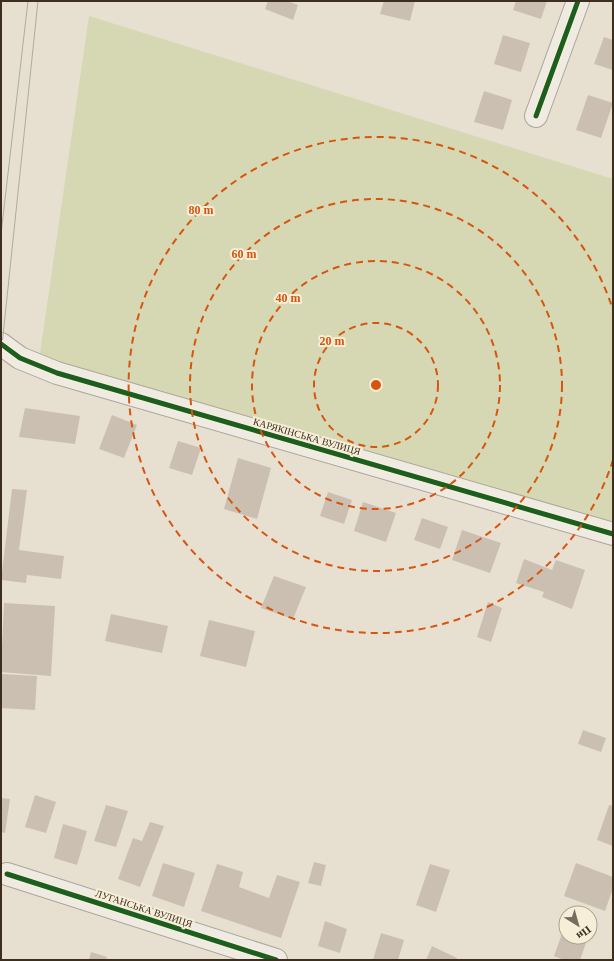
<svg xmlns="http://www.w3.org/2000/svg" width="614" height="961" font-family="'Times New Roman',serif">
	<style>
		.green { fill: #d6d7b3 }
		.building { fill: #cbbfb2 }
		.lines { fill: none; stroke-linecap: round; stroke-linejoin: round }
		.minor-casing { stroke: #ada599; stroke-width: 24 }
		.minor { stroke: #efebe3; stroke-width: 22 }
		.tram { stroke: #afaaa2; stroke-width: 1 }
		.cycleway-casing { stroke: #f7eed8; stroke-width: 8 }
		.cycleway { stroke: #1b5e20; stroke-width: 5 }
		.ring { fill: none; stroke: #d7550e; stroke-width: 2; stroke-dasharray: 7 5 }
		.labels { text-anchor: middle; stroke-width: 4; stroke-linejoin: round; paint-order: stroke }
		.street-label { font-size: 10px; fill: #3d2e20; stroke: #f7eed8 }
		.centre { fill: #d7550e; stroke: #f7eed8; stroke-width: 2 }
		.ring-label { font-size: 12px; text-anchor: middle; font-weight: bold; fill: #d7550e; stroke: #f7eed8; stroke-width: 4; stroke-linejoin: round; paint-order: stroke }
	</style>
	<rect width="100%" height="100%" fill="#e7e0d1"/>
	<path class="green" d="M89 16 613 179V528L39 360Z"/>
	<path class="building" d="M268 1H287L298 5 293 20 265 9Z
		M384 1H415L410 21 380 14Z
		M516 1H547L541 19 513 10Z
		M503 35 530 43 521 72 494 64Z
		M604 37 613 40V70L594 64Z
		M484 91 512 100 503 130 474 122Z
		M588 95 613 103 601 138 576 130Z
		M25 408 80 416 75 444 19 437Z
		M112 415 137 425 124 458 99 449Z
		M178 441 201 448 192 475 169 468Z
		M238 458 271 468 257 519 224 509Z
		M12 489 27 490 19 550 64 556 61 579 27 575 26 583 1 580Z
		M328 492 352 500 344 524 320 516Z
		M363 502 396 513 386 542 354 531Z
		M422 518 448 527 440 549 414 540Z
		M462 530 501 543 490 573 452 560Z
		M524 559 552 570 556 560 585 570 572 609 542 597 544 592 516 583Z
		M274 576 306 587 293 619 261 608Z
		M488 602 502 608 491 642 477 637Z
		M4 603 55 606 51 676 1 672Z
		M111 614 168 626 162 653 105 641Z
		M209 620 255 631 246 667 200 656Z
		M1 674 37 676 35 710 1 708Z
		M583 730 606 738 601 752 578 744Z
		M35 795 56 802 46 833 25 827Z
		M1 798 10 799 5 833 1 832Z
		M106 805 128 811 116 847 94 841Z
		M609 805 613 806V846L597 840Z
		M150 822 164 826 140 887 118 879 133 838 142 841Z
		M63 824 87 831 77 865 54 858Z
		M314 862 326 865 321 886 308 883Z
		M163 863 195 873 184 907 152 896Z
		M576 863 613 877V888L605 911 564 896Z
		M217 864 243 872 239 887 269 898 277 875 300 882 281 938 201 911Z
		M430 864 450 870 436 912 416 905Z
		M325 921 347 929 340 953 318 946Z
		M564 928 566 929V937H588L580 960H564L554 956Z
		M381 933 404 940 398 960H373Z
		M432 946 457 958 456 960H426Z
		M91 952 107 957 106 960H89Z"/>
	<g class="lines">
		<g class="minor-casing">
			<path id="minor" d="M536 116 578 1
				M1 344 20 358 57 373 613 534
				M7 874 276 960"/>
		</g>
		<use href="#minor" class="minor"/>
		<path class="tram" d="M1 234 28 1
			M1 355 38 1"/>
		<g class="cycleway-casing">
			<path id="cycleway" d="M536 116 578 1
				M1 344 20 358 57 373 613 534
				M7 874 276 960"/>
		</g>
		<use href="#cycleway" class="cycleway"/>
	</g>
	<g class="ring">
		<circle cx="376" cy="385" r="62"/>
		<circle cx="376" cy="385" r="124"/>
		<circle cx="376" cy="385" r="186"/>
		<path d="M613 460A248 248 0 1 1 613 310"/>
	</g>
	<g class="labels">
		<g class="street-label">
			<text transform="translate(307 436) rotate(16)" y="4">КАРЯКІНСЬКА ВУЛИЦЯ</text>
			<text transform="translate(144 908) rotate(18)" y="4">ЛУГАНСЬКА ВУЛИЦЯ</text>
		</g>
	</g>
	<circle cx="376" cy="385" r="6" class="centre"/>
	<g class="ring-label">
		<text x="201" y="214">80 m</text>
		<text x="244" y="258">60 m</text>
		<text x="288" y="302">40 m</text>
		<text x="332" y="345">20 m</text>
	</g>
	<rect width="614" height="961" fill="none" stroke="#3d2e20" stroke-width="4"/>
	<g transform="translate(578 925) rotate(143)"><circle r="19" fill="#f7eed8" stroke="#ada18e"/>
	<path d="M0-3L7 15L0 10L-7 15Z" fill="#786c5e"/>
	<text y="-6" font-size="11" font-weight="bold" text-anchor="middle" fill="#3d2e20">Пн</text>
	</g>
</svg>
